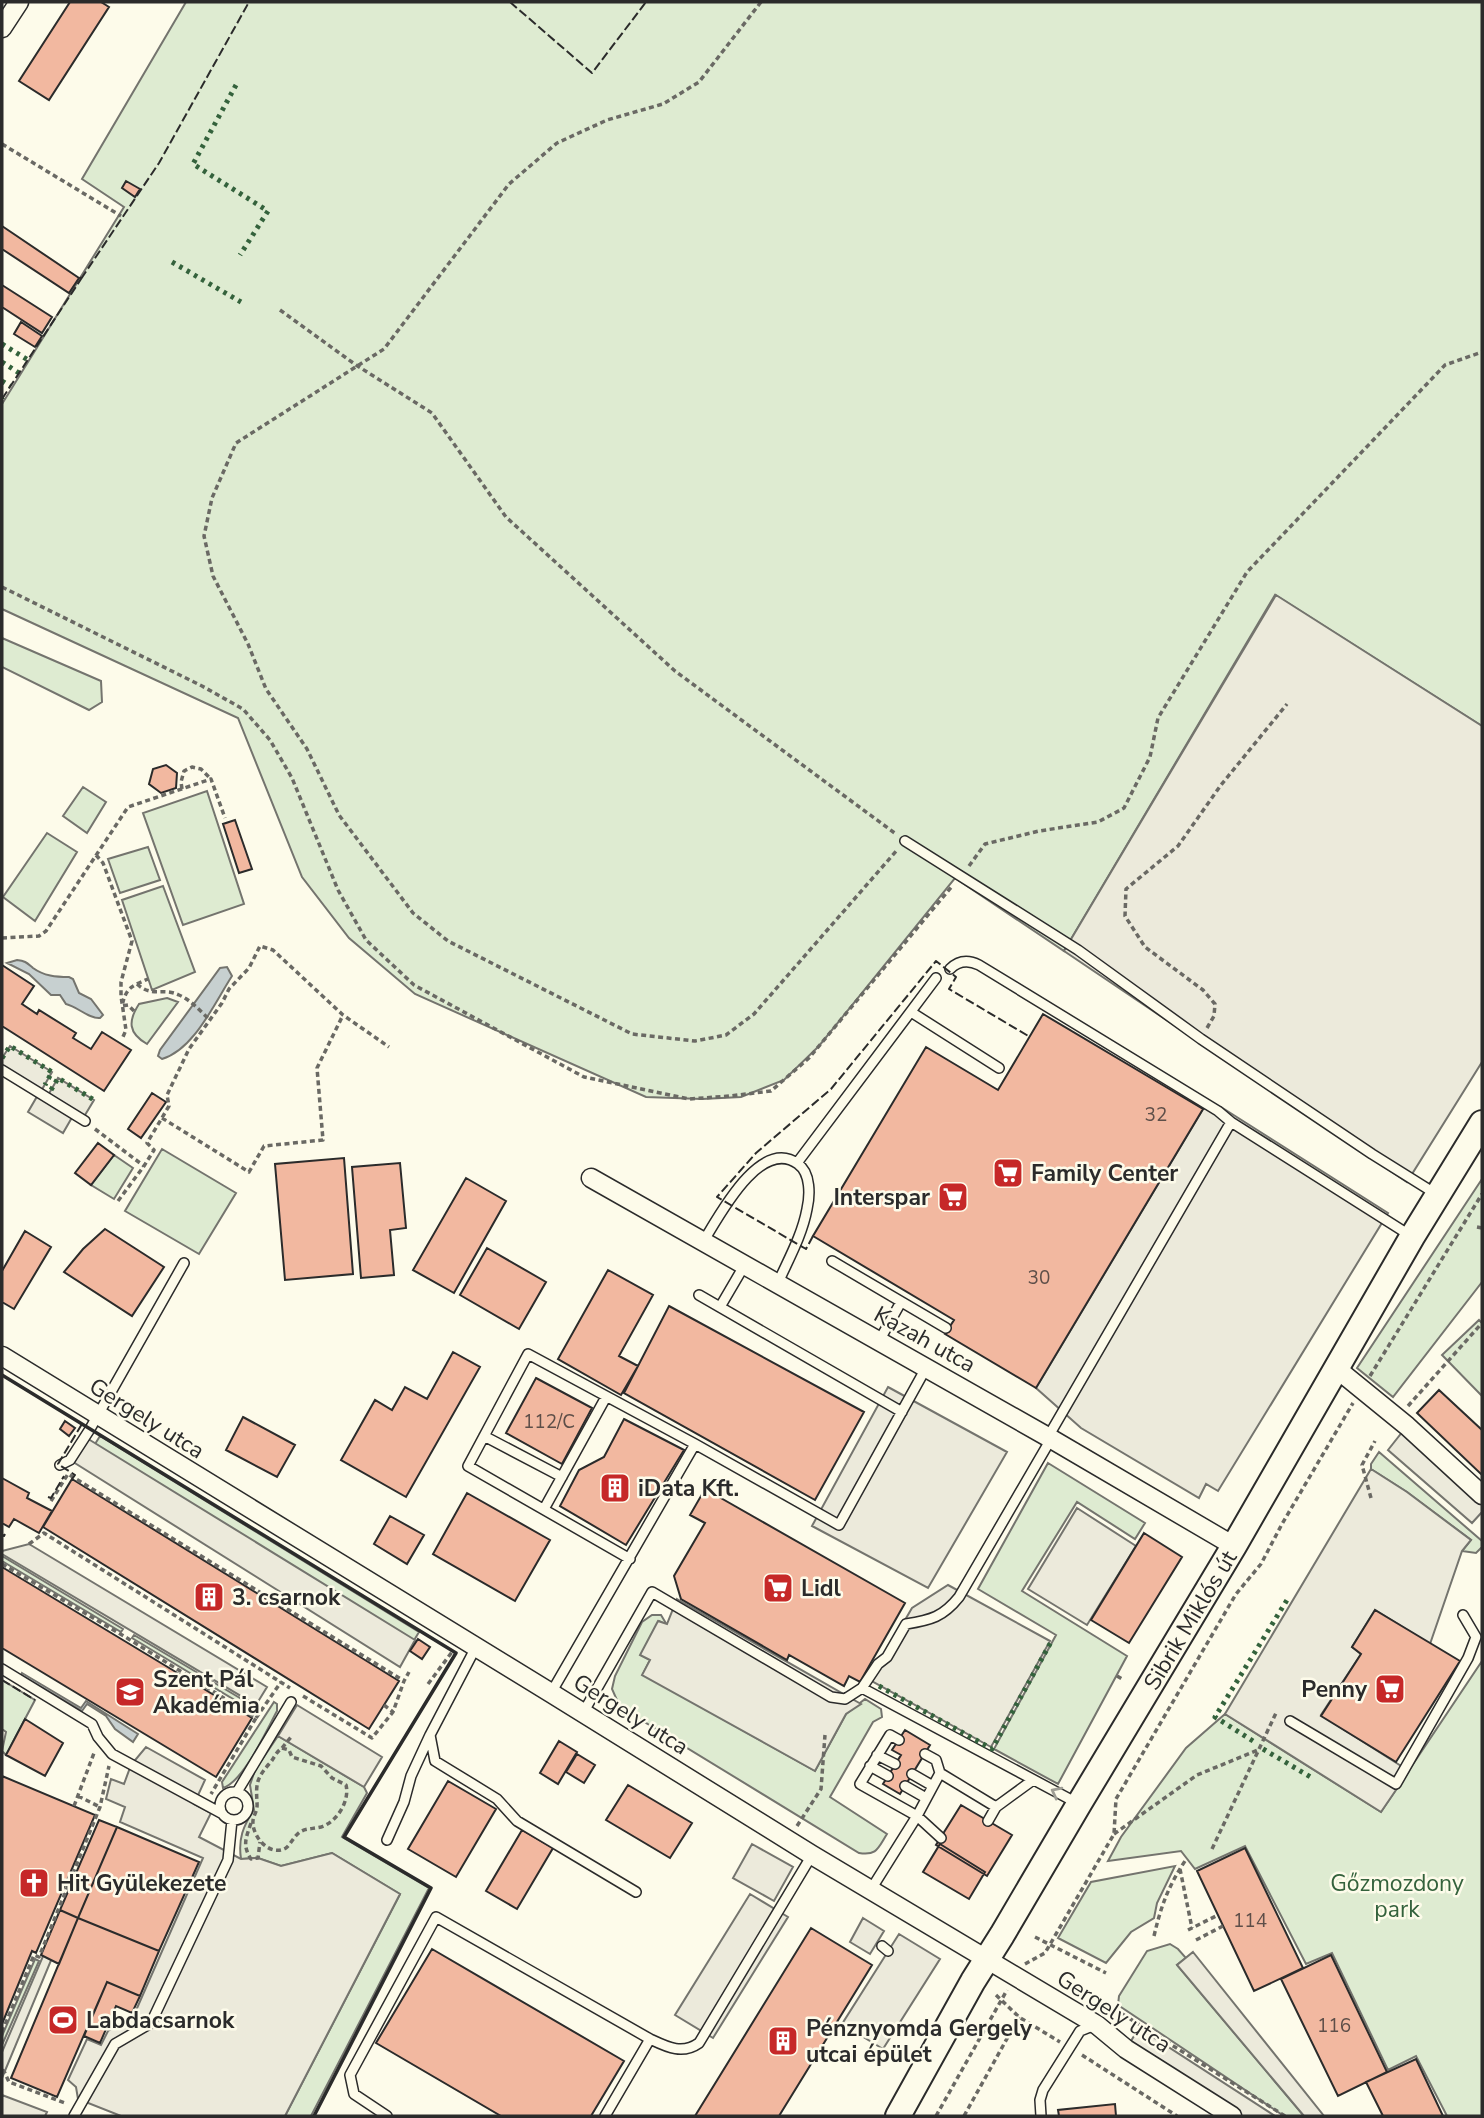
<svg xmlns="http://www.w3.org/2000/svg" width="1484" height="2118" font-family="'Nunito Sans',sans-serif">
	<style>
		.green { fill: #deebd1; stroke: #74746e; stroke-width: 2 }
		.parking { fill: #eceadb; stroke: #74746e; stroke-width: 2 }
		.water { fill: #c7d0d0; stroke: #74746e; stroke-width: 2 }
		.building { fill: #f2b8a0; stroke: #2b2b2b; stroke-width: 2 }
		.lines { fill: none; stroke-linecap: round; stroke-linejoin: round }
		.lane-casing { stroke: #2b2b2b; stroke-width: 12 }
		.street-casing { stroke: #2b2b2b; stroke-width: 21 }
		.secondary-casing { stroke: #2b2b2b; stroke-width: 28 }
		.path { stroke: #6a6964; stroke-width: 3.5; stroke-dasharray: 5 3.5; stroke-linecap: butt }
		.lane { stroke: #fdfbea; stroke-width: 9 }
		.street { stroke: #fdfbea; stroke-width: 18 }
		.secondary { stroke: #fdfbea; stroke-width: 24 }
		.hedge { stroke: #34623c; stroke-width: 5; stroke-dasharray: 3.5 5; stroke-linecap: butt }
		.fence { stroke: #2b2b2b; stroke-width: 2; stroke-dasharray: 9 3.5; stroke-linecap: butt }
		.wall { stroke: #2b2b2b; stroke-width: 3.5 }
		.oneway { stroke: #9e9d94 }
		.labels { text-anchor: middle; stroke-width: 5; stroke-linejoin: round; paint-order: stroke }
		.number-label { font-size: 19px; fill: #5d4e48 }
		.poi-label { font-size: 23px; font-weight: bold; fill: #2b2b2b; stroke: #fdfbea; text-anchor: start }
		.street-label { font-size: 23px; fill: #2b2b2b; stroke: #fdfbea }
		.park-label { font-size: 23px; fill: #34623c; stroke: #fdfbea }
	</style>
	<rect width="100%" height="100%" fill="#fdfbea"/>
	<path class="green" d="M186 2H1482V726L1275 595 1064 951 955 878 819 1046 784 1080 741 1097 702 1099 646 1097 415 994 349 938 302 877 238 718 2 609V404L124 207 82 179Z
		M2 638 101 681 102 702 89 710 2 667Z
		M83 787 106 802 87 833 63 816Z
		M207 791 244 904 183 925 143 813Z
		M47 833 77 852 35 921 3 897Z
		M148 847 160 880 120 893 108 859Z
		M163 886 195 972 152 990 122 900Z
		M167 998 178 1002 147 1044C128 1033 128 1021 139 1004Z
		M162 1149 236 1193 199 1254 125 1211Z
		M114 1155 133 1168 114 1199 91 1185Z
		M1482 1179V1282L1393 1397 1357 1368Z
		M1479 1320 1482 1323V1396L1442 1355Z
		M100 1436 419 1632 413 1642 85 1460Z
		M1379 1452 1482 1541V1547L1476 1553 1462 1551 1471 1540 1407 1492 1371 1469V1464Z
		M1048 1463 1145 1523 1135 1539 1077 1502 1022 1591 1127 1656 1058 1784 994 1749 1056 1635 978 1589Z
		M2 1556 123 1629 121 1632 2 1561Z
		M652 1615H661L667 1625 659 1621 641 1655 650 1660 643 1674 815 1771 846 1714 865 1699 881 1709 882 1717 873 1722 830 1797 887 1834C878 1848 877 1856 859 1853L620 1707 612 1689 615 1676 642 1622Z
		M134 1635 255 1707 253 1711 132 1638Z
		M1482 1661V2116H1447L1416 2056 1388 2070 1332 1953 1306 1964 1245 1846 1195 1869 1181 1851 1108 1861 1121 1837 1186 1748 1225 1714 1381 1812Z
		M2 1680 35 1700 6 1755 2 1751 6 1732 2 1729Z
		M274 1702 277 1704V1711C266 1731 244 1781 223 1788L222 1782Z
		M278 1736 364 1787 367 1793 342 1837 429 1888 311 2116H285L400 1894 332 1853 281 1866 258 1858 241 1859C238 1839 243 1826 254 1810L250 1785 255 1770Z
		M1175 1866 1157 1903 1154 1918 1131 1932 1106 1963 1058 1938 1091 1882Z
		M1170 1944 1178 1949 1186 1958 1177 1965 1304 2116H1284L1118 2005 1119 1996 1147 1951Z
		M35 1959 39 1961 2 2045V2036Z"/>
	<path class="parking" d="M1276 595 1482 726V1062L1407 1182 1064 951Z
		M10 1046 52 1072 40 1093 47 1097 58 1078 94 1100 82 1120 74 1114 63 1133 28 1112 39 1093 2 1070V1058Z
		M1221 1107 1388 1213 1218 1491 1206 1484 1199 1498 1081 1428 1036 1388 1203 1109Z
		M888 1387 1007 1452 928 1588 812 1526Z
		M1407 1426 1482 1495V1512L1472 1523 1388 1450Z
		M85 1437 415 1640 400 1667 70 1460Z
		M1371 1469 1407 1492 1471 1540 1462 1551 1430 1644 1375 1610 1352 1647 1361 1654 1321 1715 1409 1771 1381 1812 1225 1714Z
		M1077 1508 1136 1546 1087 1625 1028 1589Z
		M29 1544 267 1687 256 1705 2 1554V1551Z
		M948 1585 1050 1641 991 1747 870 1680 912 1608Z
		M677 1599 861 1704 846 1714 815 1771 642 1675 650 1660 640 1655 658 1621 667 1624Z
		M297 1705 382 1757 364 1787 278 1736Z
		M146 1747 205 1780 194 1804 211 1813 199 1837 241 1859 258 1858 281 1866 332 1853 400 1894 285 2116H121L78 2099 76 2087 68 2080 87 2039 101 2045 108 2031 134 2015 203 1858 120 1822 125 1807 106 1799 111 1779 124 1784 131 1765Z
		M100 1823 107 1826 2 2078V2052Z
		M752 1844 793 1867 774 1901 733 1878Z
		M750 1894 788 1917 713 2038 675 2015Z
		M863 1918 884 1931 870 1954 850 1942Z
		M899 1934 940 1959 883 2049 842 2024Z
		M1193 1952 1324 2116H1304L1177 1965Z
		M1139 2028 1275 2116H1232L1126 2049Z
		M2 2095 47 2112 45 2116H2Z"/>
	<path class="water" d="M17 960C26 961 27 963 33 968 44 976 56 977 69 977L73 979 79 993 91 999 103 1015 100 1018C89 1019 78 1007 66 1004L60 995H51L29 974 7 963Z
		M227 967 232 976C215 1002 194 1050 162 1059L158 1056 160 1050 220 968Z
		M22 1673 81 1708 86 1701 138 1734 133 1742 115 1729 106 1716 87 1704 82 1711 21 1675Z"/>
	<path class="building" d="M70 2H101L109 7 49 100 19 81Z
		M126 181 140 189 135 197 122 188Z
		M2 226 79 278 69 293 2 249Z
		M2 285 52 317 42 333 2 307Z
		M21 322 42 336 35 347 14 334Z
		M166 765 177 773 176 788 161 793 149 784 153 769Z
		M235 820 252 869 239 873 223 824Z
		M2 965 34 986 22 1004 37 1014 39 1010 76 1033 73 1038 91 1049 102 1032 131 1050 104 1091 2 1026Z
		M1043 1014 1203 1109 1036 1388 945 1334 954 1320 813 1236 926 1047 998 1090Z
		M152 1093 166 1102 141 1138 128 1129Z
		M98 1143 114 1155 91 1185 75 1173Z
		M344 1158 353 1274 285 1280 275 1164Z
		M400 1163 406 1228 390 1230 394 1275 361 1278 352 1167Z
		M466 1178 506 1201 454 1293 413 1270Z
		M105 1229 164 1267 132 1316 64 1272 83 1249Z
		M25 1231 51 1247 14 1309 2 1302V1271Z
		M487 1248 546 1282 519 1329 460 1295Z
		M608 1270 653 1295 619 1356 638 1366 621 1395 558 1359Z
		M669 1306 864 1412 815 1500 624 1393Z
		M453 1352 480 1367 406 1497 341 1460 375 1400 392 1410 405 1387 427 1399Z
		M536 1378 592 1408 562 1464 506 1433Z
		M1439 1390 1482 1430V1475L1417 1413Z
		M243 1417 295 1445 277 1477 226 1450Z
		M624 1419 684 1450 626 1545 560 1506 579 1470 604 1457Z
		M65 1421 75 1428 69 1436 60 1429Z
		M2 1478 29 1493 27 1498 52 1511 39 1533 14 1519 9 1527 2 1523Z
		M72 1479 399 1681 369 1729 43 1527Z
		M705 1489 905 1603 860 1682 849 1676 844 1686 789 1655 787 1660 681 1599 674 1576 705 1523 690 1515Z
		M467 1493 550 1540 515 1601 433 1554Z
		M390 1516 424 1535 407 1564 374 1544Z
		M1144 1533 1182 1557 1129 1643 1091 1620Z
		M2 1567 252 1718 216 1777 2 1648Z
		M1375 1610 1460 1661 1396 1762 1321 1716 1361 1654 1352 1647Z
		M418 1639 430 1647 422 1659 410 1651Z
		M25 1719 63 1743 45 1776 6 1755Z
		M905 1730 930 1745 900 1794 883 1784 901 1755 892 1750Z
		M559 1741 577 1752 558 1784 540 1773Z
		M577 1754 595 1765 584 1783 566 1772Z
		M2 1776 95 1815 36 1953 32 1951 2 2024Z
		M448 1781 496 1809 456 1877 408 1849Z
		M628 1785 692 1823 670 1858 606 1820Z
		M961 1805 1012 1835 987 1876 936 1845Z
		M99 1820 117 1827 78 1918 60 1910Z
		M117 1827 199 1862 159 1951 78 1918Z
		M522 1830 553 1848 517 1909 486 1891Z
		M940 1844 985 1872 969 1899 923 1872Z
		M1245 1848 1303 1968 1254 1991 1197 1871Z
		M60 1910 78 1918 59 1964 41 1955Z
		M78 1918 159 1951 140 1996 107 1982 57 2097 11 2078Z
		M811 1928 872 1965 779 2116H695Z
		M432 1949 624 2061 591 2116H501L376 2043Z
		M1331 1955 1387 2072 1338 2096 1281 1979Z
		M107 1982 140 1996 132 2013 116 2006 100 2043 84 2036Z
		M1416 2059 1443 2116H1383L1366 2082Z
		M1115 2104 1116 2116H1059L1058 2110Z"/>
	<g class="lines">
		<g class="lane-casing">
			<path id="lane" d="M905 841 1078 950 1201 1039 1372 1154 1436 1194
				M950 969C959 960 969 960 979 965L1218 1111 1231 1122
				M911 1012 999 1068
				M2 1070 85 1121
				M797 1163 936 978
				M703 1242C718 1218 760 1136 798 1164 811 1173 810 1196 807 1209 802 1236 788 1260 777 1285
				M832 1261 946 1328
				M699 1295 902 1412
				M720 1307 744 1266
				M879 1341 901 1302
				M484 1436 562 1477
				M1048 1437 1231 1122 1411 1236
				M60 1465 70 1460 90 1429 184 1263
				M544 1509 606 1397
				M630 1559 468 1466 528 1354 695 1444 839 1525 926 1368
				M476 1647 430 1735 435 1761 497 1799 517 1821 636 1892
				M2 1669 92 1724 98 1737 112 1754 221 1813
				M862 1688 1077 1803
				M551 1693 695 1444
				M583 1713 652 1592 831 1697 845 1699 862 1688 878 1664 887 1657 906 1624C931 1620 943 1617 959 1597L1051 1439
				M1290 1721 1396 1784 1468 1658 1476 1637 1463 1615
				M899 1740 890 1735 860 1784 917 1816 941 1838
				M925 1754 936 1760 940 1773
				M877 1755 895 1764
				M870 1766 888 1776
				M912 1774 933 1786
				M905 1786 926 1798
				M237 1792 291 1702
				M220 1806a14 14 0 1 1 28 0a14 14 0 1 1-28 0Z
				M988 1821 996 1807
				M387 1840 404 1802 411 1776 430 1735
				M870 1891 917 1816 940 1773 996 1807 1033 1780
				M882 1946 888 1951
				M650 2039C667 2047 682 2055 699 2043L812 1855
				M74 2116 115 2044 151 2023 228 1860 232 1820
				M387 2116 354 2094 350 2075 436 1917 650 2039 605 2116
				M1041 2116 1040 2100 1043 2090 1080 2031 1095 2025"/>
		</g>
		<g class="street-casing">
			<path id="street" d="M2 28 19 2
				M591 1178 1048 1437 1234 1546
				M2 1356 551 1693 812 1855 1097 2025 1126 2049 1232 2116
				M1337 1369 1407 1426 1482 1495"/>
		</g>
		<g class="secondary-casing">
			<path id="secondary" d="M898 2116 973 1981 1002 1935 1079 1804 1234 1546 1412 1237 1482 1123"/>
		</g>
		<path class="path" d="M761 2 699 82 663 104 607 120 557 143 509 184 384 349 236 443 212 498 204 536 213 576 248 644 266 689 307 749 339 815 413 913 448 941 632 1034 695 1041 726 1035 754 1014 898 849
			M2 144 121 216
			M280 310 356 365 432 413 506 517 675 671 896 834
			M2 587 202 686 243 709 270 740 292 778 338 890 366 940 414 985 584 1077 689 1099 730 1096 771 1091 809 1058 953 885
			M182 789 181 782 184 771 192 767 201 769 211 779
			M96 855 103 863 132 941 121 982V996L126 1030 122 1039
			M969 866 985 844 1039 831 1098 822 1124 808 1150 757 1158 718 1247 572 1445 365 1482 352
			M2 938 39 936 46 931 128 807 211 779 225 818
			M137 984C152 998 163 987 179 995 191 1000 200 1011 210 1020
			M134 1011 128 1005 122 1006C126 987 132 986 148 979
			M1207 1028 1214 1016 1215 1004 1203 990 1145 947 1125 916 1126 889 1178 846 1221 785 1287 704
			M162 1118 249 1172 264 1146 323 1140 317 1068 343 1015
			M95 1129 144 1166
			M118 1201 144 1166 154 1150 147 1143 169 1106 167 1095 189 1049 222 1003 229 989 249 968 260 946 273 950 343 1015 389 1047
			M1477 1227 1482 1228
			M1370 1376 1482 1194
			M1408 1406 1482 1323
			M1371 1498 1362 1465 1375 1441
			M51 1501 68 1474 404 1681
			M29 1544 44 1533 290 1688
			M2 1564 127 1638 256 1718 211 1794
			M1117 1676 1122 1679
			M428 1684 452 1652
			M303 1696 372 1738 393 1712 404 1681 409 1672
			M384 1705 393 1712
			M256 1718 281 1682
			M282 1748 289 1750 292 1757 321 1766 332 1778 346 1785C350 1801 337 1822 321 1827 313 1829 306 1828 300 1832 294 1836 291 1844 286 1848 270 1857 254 1838 253 1824 252 1816 258 1812 257 1803 256 1784 256 1779 269 1764 274 1759 275 1753 282 1748Z
			M282 1748 291 1737
			M78 1796 100 1807
			M74 1806 94 1753
			M251 1823C246 1838 242 1845 251 1859L258 1858 260 1842
			M797 1826 821 1789 825 1735
			M1114 1834 1197 1775 1258 1750
			M1212 1849 1276 1713
			M1180 1869 1192 1928
			M1188 1930 1218 1915
			M1154 1936C1161 1906 1168 1887 1185 1861
			M1035 1937 1106 1973
			M1196 1940 1223 1926
			M1025 1964 1045 1953 1114 1834 1116 1799 1236 1594 1261 1564 1282 1524 1353 1403
			M996 1995 1019 2017 1060 2042
			M1108 2005 1285 2116
			M2 2032 34 1955 39 1957 100 1807 109 1766
			M1082 2055 1177 2116
			M2 2070 4 2071 9 2082 65 2103
			M936 2116 1007 1990
			M964 2116 1019 2017"/>
		<use href="#lane" class="lane"/>
		<use href="#street" class="street"/>
		<use href="#secondary" class="secondary"/>
		<path class="hedge" d="M236 85 193 164 268 211 240 255
			M172 262 241 302
			M2 344 28 360
			M2 362 19 373
			M2 381 10 386
			M2 398V399
			M2 1058 10 1046 52 1072 45 1085
			M51 1090 58 1078 94 1100
			M879 1686 992 1749 1051 1642
			M1253 1741 1215 1717 1287 1600
			M1263 1749 1314 1779"/>
		<path class="fence" d="M510 2 592 73 646 2
			M81 279 159 163 249 2
			M2 399 81 279 80 277
			M813 1236 806 1249 717 1197 756 1153 831 1089 936 961 956 977 949 989 1030 1037
			M72 1479 75 1475 58 1464 82 1424
			M48 1497 51 1498 64 1476
			M2 1535 4 1536 5 1534
			M2 1680 35 1700"/>
		<path class="wall" d="M2 1375 456 1653 344 1837 431 1888 314 2116"/>
	</g>
	<defs><path id="oneway-chevron" d="M-2-3.5L2.5 0L-2 3.5" fill="none" stroke-width="1.6" stroke-linecap="round" stroke-linejoin="round" transform="scale(1.75)"/></defs>
	<use class="oneway" href="#oneway-chevron" transform="translate(1056 1792) rotate(-153)"/>
	<defs>
		<g id="supermarket-square" transform="scale(1.575)"><rect x="-9" y="-9" width="18" height="18" rx="4" fill="#c62828" stroke="#fdfbea"/><path d="M-6-5.5h2.5l.6 2H6L4.5 2H-2.5L-4.4-4H-6ZM-1.5 3.2a1.3 1.3 0 1 0 .1 0ZM3 3.2a1.3 1.3 0 1 0 .1 0Z" fill="#fff"/></g>
		<g id="building-square" transform="scale(1.575)"><rect x="-9" y="-9" width="18" height="18" rx="4" fill="#c62828" stroke="#fdfbea"/><path d="M-4-6H4V6H1V3H-1V6H-4ZM-2.5-4.3h1.7v1.8h-1.7ZM.8-4.3h1.7v1.8H.8ZM-2.5-1h1.7V.8h-1.7ZM.8-1h1.7V.8H.8Z" fill="#fff"/></g>
		<g id="university-square" transform="scale(1.575)"><rect x="-9" y="-9" width="18" height="18" rx="4" fill="#c62828" stroke="#fdfbea"/><path d="M0-5L7-2L0 1L-7-2ZM-4 1L0 2.5L4 1V4Q0 6-4 4Z" fill="#fff"/></g>
		<g id="church-square" transform="scale(1.575)"><rect x="-9" y="-9" width="18" height="18" rx="4" fill="#c62828" stroke="#fdfbea"/><path d="M-1.2-6h2.4v3.5h3.3v2.4h-3.3V6h-2.4V-.1h-3.3v-2.4h3.3Z" fill="#fff"/></g>
		<g id="stadium-square" transform="scale(1.575)"><rect x="-9" y="-9" width="18" height="18" rx="4" fill="#c62828" stroke="#fdfbea"/><path d="M0-5a6.5 5 0 1 0 0 10a6.5 5 0 1 0 0-10ZM-3.5-1.8h7v3.6h-7Z" fill="#fff"/></g>
	</defs>
	<g fill-rule="evenodd">
		<use href="#supermarket-square" x="1008" y="1173"/>
		<use href="#supermarket-square" x="953" y="1197"/>
		<use href="#building-square" x="615" y="1488"/>
		<use href="#supermarket-square" x="778" y="1588"/>
		<use href="#building-square" x="209" y="1597"/>
		<use href="#supermarket-square" x="1390" y="1689"/>
		<use href="#university-square" x="130" y="1692"/>
		<use href="#church-square" x="34" y="1883"/>
		<use href="#stadium-square" x="63" y="2020"/>
		<use href="#building-square" x="783" y="2041"/>
	</g>
	<g class="labels">
		<g class="number-label">
			<text x="1156" y="1121">32</text>
			<text x="1039" y="1284">30</text>
			<text x="549" y="1428">112/C</text>
			<text x="1250" y="1927">114</text>
			<text x="1334" y="2032">116</text>
		</g>
		<g class="poi-label">
			<text x="1031" y="1181">Family Center</text>
			<text x="930" y="1205" text-anchor="end">Interspar</text>
			<text x="638" y="1496">iData Kft.</text>
			<text x="801" y="1596">Lidl</text>
			<text x="232" y="1605">3. csarnok</text>
			<text x="153" y="1687">Szent Pál<tspan x="153" dy="26">Akadémia</tspan></text>
			<text x="1367" y="1697" text-anchor="end">Penny</text>
			<text x="57" y="1891">Hit Gyülekezete</text>
			<text x="86" y="2028">Labdacsarnok</text>
			<text x="806" y="2036">Pénznyomda Gergely<tspan x="806" dy="26">utcai épület</tspan></text>
		</g>
		<g class="street-label">
			<text transform="translate(925 1339) rotate(29)" y="8">Kazah utca</text>
			<text transform="translate(147 1418) rotate(32)" y="8">Gergely utca</text>
			<text transform="translate(1190 1620) rotate(-59)" y="8">Sibrik Miklós út</text>
			<text transform="translate(631 1714) rotate(32)" y="8">Gergely utca</text>
			<text transform="translate(1114 2011) rotate(33)" y="8">Gergely utca</text>
		</g>
		<g class="park-label">
			<text x="1397" y="1891">Gőzmozdony<tspan x="1397" dy="26">park</tspan></text>
		</g>
	</g>
	<rect width="1484" height="2118" fill="none" stroke="#2b2b2b" stroke-width="7"/>
</svg>
